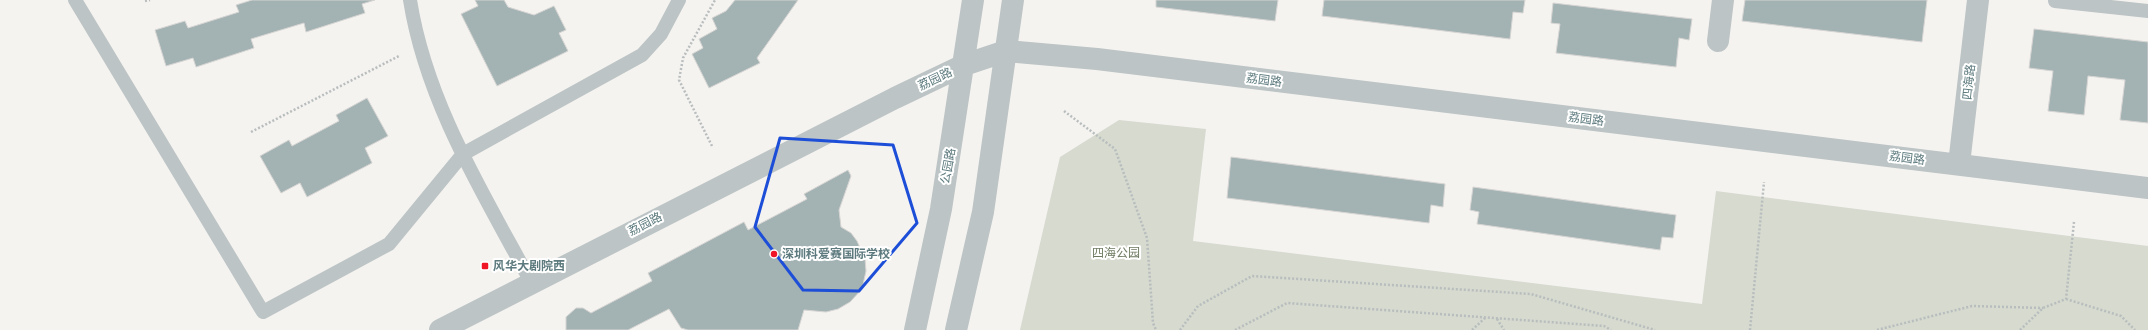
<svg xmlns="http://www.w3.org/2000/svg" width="2148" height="330" font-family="'Roboto Condensed','Noto Sans SC',sans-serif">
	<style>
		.green { fill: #d6dacf }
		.building { fill: #a3b2b3; stroke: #d6d5d3 }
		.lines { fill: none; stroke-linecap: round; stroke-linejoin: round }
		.path { stroke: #b8bdbe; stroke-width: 2.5; stroke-dasharray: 2 2; stroke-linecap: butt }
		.service { stroke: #bcc4c5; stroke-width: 14 }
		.minor { stroke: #bcc4c5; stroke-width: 22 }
		.tertiary { stroke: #bcc4c5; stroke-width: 22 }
		.marked { fill: none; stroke: #1d4ed8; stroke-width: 3; stroke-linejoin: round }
		.poi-dot { fill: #f01427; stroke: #fff; stroke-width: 1.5 }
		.labels { text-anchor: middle; stroke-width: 4; stroke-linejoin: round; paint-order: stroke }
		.street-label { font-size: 12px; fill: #5d7a7e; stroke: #fff }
		.park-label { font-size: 12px; fill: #6e7a60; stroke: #fff }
		.poi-label { font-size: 12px; font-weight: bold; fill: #5d7a7e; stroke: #fff; text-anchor: start }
	</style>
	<rect width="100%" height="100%" fill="#f5f3f0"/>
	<path class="green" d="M1119 120 1206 129 1193 241 1702 304 1716 191 2148 246V330H1020L1060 157Z"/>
	<path class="building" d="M252 0H375L362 4 365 13 306 32 304 23 251 39 254 48 196 67 193 58 166 66 155 30 185 21 188 28 239 12 236 5Z
		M475 0H504L508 7 534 15 554 6 566 30 559 33 568 51 497 86 461 14 478 6Z
		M735 0H798L757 58 760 63 709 88 692 54 703 48 699 39 717 29 712 18 726 11Z
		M1156 0H1278L1275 21 1156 7Z
		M1324 0H1525L1523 13 1513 12 1510 39 1322 16Z
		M1745 0H1927L1922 42 1742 21Z
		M1553 3 1692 19 1689 40 1679 38 1676 67 1556 53 1560 24 1551 23Z
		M2034 29 2148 42V123L2120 120 2125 80 2088 76 2084 115 2048 111 2053 71 2029 68Z
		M367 98 388 136 365 148 372 163 307 197 300 183 281 193 260 156 289 140 292 146 339 121 336 115Z
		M1231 157 1445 184 1443 207 1431 205 1429 223 1227 198Z
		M848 170 851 176 839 210 841 227 851 233 857 241 865 259 866 271 862 289 850 302 838 309 826 312 804 310 798 330H688L681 328 669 309 628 330H566V317L576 308H583L591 313 652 281 648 273 744 222 748 230 807 199 804 194Z
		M1473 187 1676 215 1673 238 1662 237 1660 250 1477 224 1479 212 1470 210Z"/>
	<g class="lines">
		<path class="path" d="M145 1 150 0
			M1064 111 1115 149 1147 238 1153 323 1156 330
			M251 132 399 56
			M712 146 679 80 683 58 715 0
			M2066 299 2121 316 2135 330
			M1497 319 1504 330
			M1180 330 1198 306 1252 276 1531 294 1655 330
			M1235 330 1287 303 1604 326 1611 330
			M1472 330 1485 318
			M1750 330 1764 182
			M1877 330 1972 306 2043 308
			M2020 330 2043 308 2066 299 2074 222"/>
		<path class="service" d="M75 0 263 312 389 244 463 154 642 55 661 34 679 0
			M410 0C426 102 483 193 531 282
			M2055 1 2148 11"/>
		<path class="minor" d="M1718 41 1723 0
			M1959 164 1978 0"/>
		<path class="tertiary" d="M440 330 895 98 964 65 1006 51 1097 59 2148 188
			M915 330 941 209 973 0
			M956 330 983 212 1013 0"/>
	</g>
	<path class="marked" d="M780 138 893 145 917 223 859 291 803 290 755 227Z"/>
	<g class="poi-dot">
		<circle cx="774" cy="254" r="4"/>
		<rect x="481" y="262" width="8" height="8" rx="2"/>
	</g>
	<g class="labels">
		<g class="street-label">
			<text transform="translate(935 79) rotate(-25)" y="4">荔园路</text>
			<text transform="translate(1264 80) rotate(7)" y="4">荔园路</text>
			<text transform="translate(1969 82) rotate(-84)" y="4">四海路</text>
			<text transform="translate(1586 119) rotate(7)" y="4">荔园路</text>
			<text transform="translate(1907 158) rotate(7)" y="4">荔园路</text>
			<text transform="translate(948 166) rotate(-80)" y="4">公园路</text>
			<text transform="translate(645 224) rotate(-27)" y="4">荔园路</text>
		</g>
		<g class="park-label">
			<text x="1116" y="257">四海公园</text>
		</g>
		<g class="poi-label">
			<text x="782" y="258">深圳科爱赛国际学校</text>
			<text x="493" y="270">风华大剧院西</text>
		</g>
	</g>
</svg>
